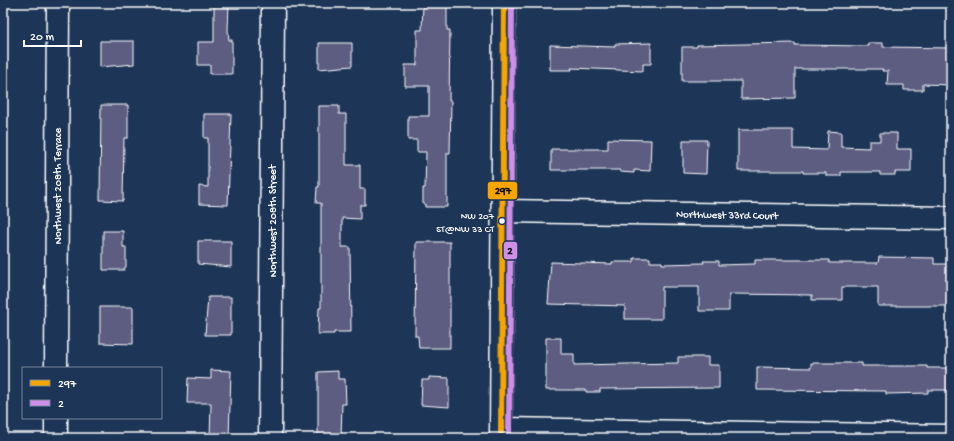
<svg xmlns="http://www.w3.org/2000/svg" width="954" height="441" font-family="'Gochi Hand',sans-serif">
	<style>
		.building { fill: #5b5d81; stroke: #fff }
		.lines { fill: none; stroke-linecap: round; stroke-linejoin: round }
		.minor-casing { stroke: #fff; stroke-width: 25 }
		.minor { stroke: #1d3557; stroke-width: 22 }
		.bus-1-casing { stroke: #1d3557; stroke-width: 9 }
		.bus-2-casing { stroke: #1d3557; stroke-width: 9 }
		.bus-1 { stroke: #f7a600; stroke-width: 6 }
		.bus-2 { stroke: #ce8fe9; stroke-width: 6 }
		.bus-dot { fill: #fff; stroke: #1d3557; stroke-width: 1.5 }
		.labels { text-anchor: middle; stroke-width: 3.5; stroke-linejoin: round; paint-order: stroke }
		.bus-label { font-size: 10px; fill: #fff; stroke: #1d3557; text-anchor: end }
		.street-label { font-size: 11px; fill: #fff; stroke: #1d3557 }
		.line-badge { stroke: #1d3557; stroke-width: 1.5 }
		.pale-badge-label { font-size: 11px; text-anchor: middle; font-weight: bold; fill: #111 }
	</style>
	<rect width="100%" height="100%" fill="#1d3557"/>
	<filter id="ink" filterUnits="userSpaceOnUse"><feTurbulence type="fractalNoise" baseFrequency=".025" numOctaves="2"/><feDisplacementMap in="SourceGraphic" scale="8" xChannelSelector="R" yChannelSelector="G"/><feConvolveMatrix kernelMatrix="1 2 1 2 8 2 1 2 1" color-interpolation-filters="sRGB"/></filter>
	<g filter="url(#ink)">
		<path class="building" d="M214 3H229L228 30 229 40H232V74H210V65H198V42H214Z
			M423 3H447V30H450L449 101H451L450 153H447V207H425V204H423V188H425L426 152H417V140H408V116H429V86H405V65H417V30H422Z
			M100 41H134V64L100 67Z
			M319 43H352V66L319 69Z
			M651 43V64H643V71L571 68 572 70H550V45L615 47V44Z
			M795 43V45L868 46V43H883V47L951 48V85L923 84V90H904V85H887L888 71H882L883 69H795V98L741 99V81H682V47H697V45Z
			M101 105H128V138H124L123 201 100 200Z
			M319 106H339V114H346V165H360V189H365V205H360V219L342 218V247H350L351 332H334V334H318L319 308H321V203H316L317 187H319Z
			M204 114H231L228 205 199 204V186L208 187V138H204Z
			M738 130H793V149L827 150 828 131 841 132V147L869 148V141H880V133H897V149H911V172H895V175H880V172H841V176H826V173H803V171H738Z
			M608 139 651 140 650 171 634 170V173L620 172V170H551V149H608Z
			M683 140H707L706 174 683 173Z
			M103 231H123V247H126V267L124 268V270H103Z
			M198 241H231V267L198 264Z
			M416 242H450V348H419L418 336H415Z
			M879 257 934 258V264H951V306H878V287H842V300H812V295L729 294V311H699V287H662V319H625V306L548 304 551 262 612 264V262H634V258H650V262H662V264L704 263 703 261H719V265L755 264V260H829V263H878Z
			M208 297H231V335H205Z
			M100 307H133V344L100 343Z
			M546 338H561V354H574V365L678 363V357H708V365H719V388L600 389V392H586V390H546Z
			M811 363H862V366H927V368H951V390H928V393L886 394V391L757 390V367L811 368Z
			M211 370 231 371 229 438H210L211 403H187L188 378 211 379Z
			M338 371V379H345L346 404H342L341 438H318V372Z
			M429 377 449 378V407L421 405 422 380H429Z"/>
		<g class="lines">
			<g class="minor-casing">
				<path id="minor" d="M503 211 951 218
					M56 368 58 3
					M501 429 951 436
					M56 438V418
					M270 438 273 3
					M501 438 504 3"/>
			</g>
			<use href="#minor" class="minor"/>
			<g class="bus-1-casing">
				<path id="bus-1" d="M501 438 504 3"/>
			</g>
			<g class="bus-2-casing">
				<path id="bus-2" d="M509 438 512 3"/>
			</g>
			<use href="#bus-1" class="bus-1"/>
			<use href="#bus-2" class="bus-2"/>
		</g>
	</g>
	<circle class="bus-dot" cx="502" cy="221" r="3.5"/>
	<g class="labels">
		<g class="bus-label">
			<text x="494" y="219">NW 207<tspan x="494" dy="13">ST@NW 33 CT</tspan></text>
		</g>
		<g class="street-label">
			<text transform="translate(57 186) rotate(-90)" y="4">Northwest 208th Terrace</text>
			<text transform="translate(727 214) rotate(1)" y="4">Northwest 33rd Court</text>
			<text transform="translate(272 221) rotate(-90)" y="4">Northwest 208th Street</text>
		</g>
	</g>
	<g class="line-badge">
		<rect x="487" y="181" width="31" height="19" rx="4" fill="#f7a600"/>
		<rect x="503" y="241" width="15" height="19" rx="4" fill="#ce8fe9"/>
	</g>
	<g class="pale-badge-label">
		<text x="503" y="194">297</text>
		<text x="510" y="254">2</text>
	</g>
	<rect width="954" height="441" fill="none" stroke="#1d3557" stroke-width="16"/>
	<rect x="8" y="8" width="938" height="425" fill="none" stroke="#fff" stroke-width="1.5" filter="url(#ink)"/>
	<rect x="22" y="367" width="140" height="52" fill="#1d3557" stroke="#77869a"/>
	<rect x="30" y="380" width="20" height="6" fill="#f7a600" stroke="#77869a"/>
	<text x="58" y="387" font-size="12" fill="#ffffff">297</text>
	<rect x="30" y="400" width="20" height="6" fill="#ce8fe9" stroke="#77869a"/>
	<text x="58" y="407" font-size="12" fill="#ffffff">2</text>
	<path d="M24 40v6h57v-6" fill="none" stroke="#ffffff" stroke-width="2"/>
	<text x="30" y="40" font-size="12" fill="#ffffff" stroke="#1d3557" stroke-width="3" paint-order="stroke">20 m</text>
</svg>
